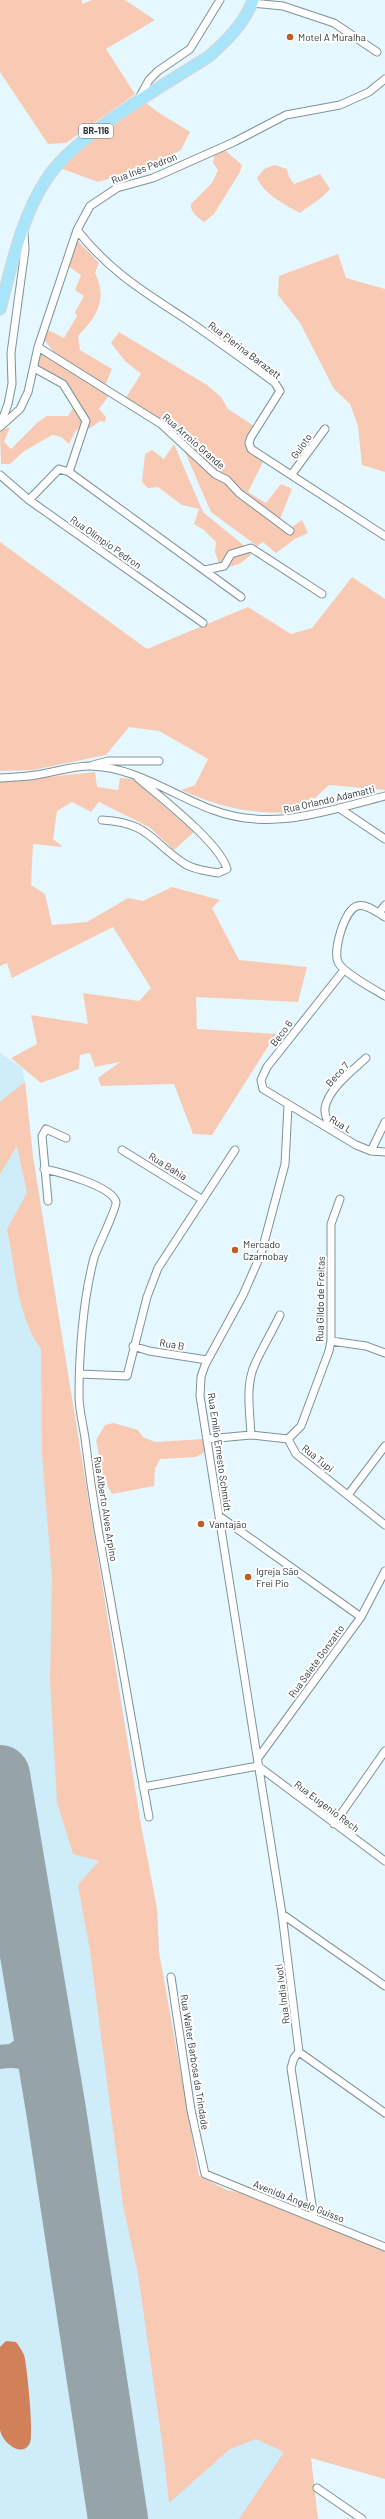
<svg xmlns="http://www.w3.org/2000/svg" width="385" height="2519" font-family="Barlow,sans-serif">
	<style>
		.built { fill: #ceedf9 }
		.green { fill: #f8cab3 }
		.water { fill: #d08159 }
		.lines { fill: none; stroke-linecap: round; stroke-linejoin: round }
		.taxiway { stroke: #96a4a9; stroke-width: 24 }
		.runway { stroke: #96a4a9; stroke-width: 60 }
		.street-casing { stroke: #7d929a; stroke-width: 9 }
		.primary-casing { stroke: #d5d6d7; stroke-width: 13 }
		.street { stroke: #fff; stroke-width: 7 }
		.primary { stroke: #a9e5fa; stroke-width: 11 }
		.poi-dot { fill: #c05d23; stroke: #fff; stroke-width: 1.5 }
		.labels { text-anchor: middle; stroke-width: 4; stroke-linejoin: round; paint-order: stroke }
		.shield { fill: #fff; stroke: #6b7173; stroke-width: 1 }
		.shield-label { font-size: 9px; font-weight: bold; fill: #2b3437 }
		.poi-label { font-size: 10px; fill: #2b3437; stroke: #fff; text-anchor: start }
		.street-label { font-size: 10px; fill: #2b3437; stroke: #fff }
	</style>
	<rect width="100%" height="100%" fill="#e6f8ff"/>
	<path class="built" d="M0 1053 22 1068 25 1082 33 1157 141 1825 157 1909 159 1952 199 2176 227 2190 241 2193 385 2251V2479L311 2458 318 2519H0Z"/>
	<path class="green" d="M0 0H82V4L92 0H125L155 20 106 49 135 94 66 143 48 144 0 72Z
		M146 103C160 115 175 122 190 132L181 150 148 167 98 182 60 168 81 148Z
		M226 151 242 165 240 172 214 214 204 222C198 218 190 212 191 204L212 183 218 170 213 163 215 152Z
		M275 165 287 169 289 177 294 184 320 174 330 189C322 199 310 205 300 213 284 204 265 195 257 178L264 169Z
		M77 240 99 263 95 273C108 299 97 317 78 336L80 350 112 369 105 386 62 361 44 340 48 330 64 338 77 316 75 312 84 296 75 290 81 275 68 266Z
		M338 254 346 278 385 289V472L362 465 358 426 350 404 334 389 300 323 278 295 279 276Z
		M119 332 207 385 221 397 228 409 254 426 244 443 248 450 264 460 248 492 266 503 281 484 292 489 280 519 292 527 302 520 308 533 295 539 276 553 263 542 257 546 211 512 175 429 125 399 141 374 125 361 111 343Z
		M39 352 110 394 99 409 106 417 105 422 100 421 89 429 84 423 75 432 69 444 61 437 52 435 23 452 10 464H1L0 431 10 427 4 442 11 449 38 422 47 416H68L77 402 58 377 42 373 36 365Z
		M174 444 203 512 253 553 241 563 227 568 219 563 215 552 216 542 204 530 194 524 199 509 182 505 158 487 148 488 142 482 145 454 152 450 164 459Z
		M0 542 147 649 248 607 291 634 312 628 352 577 385 599V790L329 785 299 813C250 813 226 810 181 790L195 785 208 759 159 731 129 727 106 755 33 770 0 771Z
		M95 772 97 787 118 790 120 778 133 779 194 832 174 850 149 827 99 802 91 812 72 802 57 811 53 839 63 847 33 844 31 885 45 894 52 925 87 922 128 898 143 901 172 887 220 900 212 908 239 960 307 967 298 1002 196 997 197 1029 276 1034 212 1135 193 1134 174 1084 101 1086 98 1078 120 1062 95 1067 90 1053 80 1055 79 1069 41 1083 11 1058 37 1044 31 1015 88 1024 83 993 139 1001 151 988 113 927 12 978 7 963 0 966V782Z
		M25 1082 33 1157 141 1825 157 1909 159 1952 199 2176 227 2190 241 2193 385 2251V2479L311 2458 318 2519H239L284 2452 256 2439 230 2449 169 2503 163 2449 138 2274 123 2205 90 1951 78 1885 99 1861 73 1854 57 1802 50 1681 52 1578 42 1455 41 1349C16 1314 16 1270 7 1229L27 1193 17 1146 0 1174V1102Z
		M113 1423 138 1430 143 1437 155 1442 204 1439 205 1452 196 1457 160 1459 155 1469 154 1486 112 1494 104 1480 96 1440 105 1425Z"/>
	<path class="water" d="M6 2341 16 2342C19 2346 22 2350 24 2355 27 2364 34 2436 30 2443 22 2459 2 2442 0 2430 0 2408 0 2371 0 2347Z"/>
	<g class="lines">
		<path class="taxiway" d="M14 2055C31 2045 36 2033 39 2015
			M0 2057C24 2053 39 2061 51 2082"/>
		<path class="runway" d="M0 1775 56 2110 118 2519"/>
		<g class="street-casing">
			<path id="street" d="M252 3 283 6 334 23 377 52
				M138 100 149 80 158 71 190 49 220 0
				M77 230C110 272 146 293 190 322 219 342 247 362 275 383L280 391 251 437 249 443 251 449 385 536
				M38 347 161 424 215 474 227 480 239 493 290 531
				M34 368 63 384 86 421 69 472
				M0 426 8 404 12 384 11 353 25 250 24 233
				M0 427 20 409 28 392 38 347 77 230 90 206 117 188 153 178 234 142 286 115 340 105 369 92 385 79
				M292 474 325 429
				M0 475 29 500 203 623
				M29 500 59 469 69 472 241 597
				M205 570 224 566 231 554 251 548 322 594
				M93 765 108 761H159
				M0 778C12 777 25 777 36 775 54 772 73 766 90 766 136 767 172 795 213 810 272 832 327 811 385 796
				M339 808 385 839
				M102 820C150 823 150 841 185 864 194 870 208 871 218 873L227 869C220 843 160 797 138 778
				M379 913 385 905
				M385 917C378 913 366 903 357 906 344 911 333 950 338 962 343 973 374 989 385 996
				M344 970 267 1067 261 1080 263 1089 356 1145 371 1151 385 1152
				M288 1106 285 1164 261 1254 243 1295 205 1365 201 1377 200 1396 282 1914 299 2052 294 2058 291 2068 314 2218
				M331 1129C328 1123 324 1115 325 1108 328 1089 353 1070 366 1058
				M122 1150 203 1200
				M371 1151 385 1122
				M44 1169C59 1172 112 1186 116 1202 117 1208 97 1248 94 1258 83 1299 79 1354 79 1396 79 1410 83 1424 85 1438 89 1472 94 1506 100 1540 116 1633 132 1725 149 1817
				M48 1201 42 1136 46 1129 66 1138
				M331 1341 366 1346 385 1353
				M133 1346 149 1351 207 1360
				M80 1374 127 1376 147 1297 158 1268 235 1150
				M251 1435C250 1412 245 1385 255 1364 262 1348 272 1332 280 1315
				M207 1439 251 1435 288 1439
				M288 1439 301 1426 329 1351 331 1341V1224L340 1199
				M288 1439 296 1454 385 1525
				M348 1495 385 1446
				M219 1516 361 1617
				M258 1758 361 1617 385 1571
				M258 1766 385 1861
				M143 1787 258 1766
				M334 1824 385 1751
				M282 1914 385 1986
				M171 1977 191 2110 205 2174 385 2247
				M299 2052 385 2113
				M317 2488 362 2519"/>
		</g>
		<g class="primary-casing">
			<path id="primary" d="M0 309C12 265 21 218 46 180 73 136 163 86 208 57 226 42 245 23 253 0"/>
		</g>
		<use href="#street" class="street"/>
		<use href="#primary" class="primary"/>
	</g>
	<g class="poi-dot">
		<circle cx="290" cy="37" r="4"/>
		<circle cx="235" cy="1250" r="4"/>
		<circle cx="201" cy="1524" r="4"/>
		<circle cx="248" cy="1577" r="4"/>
	</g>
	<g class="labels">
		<rect class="shield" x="79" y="124" width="34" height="14" rx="3"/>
		<g class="shield-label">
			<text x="96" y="134">BR-116</text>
		</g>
		<g class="poi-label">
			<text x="298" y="41">Motel A Muralha</text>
			<text x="243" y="1248">Mercado<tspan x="243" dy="12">Czarnobay</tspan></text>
			<text x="209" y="1528">Vantajão</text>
			<text x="256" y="1575">Igreja São<tspan x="256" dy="12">Frei Pio</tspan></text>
		</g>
		<g class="street-label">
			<text transform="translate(144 168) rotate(-21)" y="4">Rua Inês Pedron</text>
			<text transform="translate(245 350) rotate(37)" y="4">Rua Pierina Barazett</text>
			<text transform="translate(194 441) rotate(41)" y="4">Rua Arroio Grande</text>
			<text transform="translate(301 446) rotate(-54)" y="4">Guioto</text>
			<text transform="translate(106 542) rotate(35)" y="4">Rua Olímpio Pedron</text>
			<text transform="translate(329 799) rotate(-13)" y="4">Rua Orlando Adamatti</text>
			<text transform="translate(281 1033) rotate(-53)" y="4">Beco 6</text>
			<text transform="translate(337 1074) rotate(-48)" y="4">Beco 7</text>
			<text transform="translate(341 1124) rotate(31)" y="4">Rua L</text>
			<text transform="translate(168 1166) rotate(32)" y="4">Rua Bahia</text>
			<text transform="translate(320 1299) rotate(-89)" y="4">Rua Gildo de Freitas</text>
			<text transform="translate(172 1344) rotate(9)" y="4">Rua B</text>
			<text transform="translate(220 1452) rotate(82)" y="4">Rua Emílio Ernesto Schmidt</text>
			<text transform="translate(318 1458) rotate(39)" y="4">Rua Tupi</text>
			<text transform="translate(106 1509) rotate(81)" y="4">Rua Alberto Alves Arpino</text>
			<text transform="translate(316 1661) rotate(-54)" y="4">Rua Salete Gonzatto</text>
			<text transform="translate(327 1806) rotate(37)" y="4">Rua Eugenio Rech</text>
			<text transform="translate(282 1994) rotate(-97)" y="4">Rua Índia Ivoti</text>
			<text transform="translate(195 2062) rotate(81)" y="4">Rua Walter Barbosa da Trindade</text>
			<text transform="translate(299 2201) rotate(22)" y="4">Avenida Ângelo Guisso</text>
		</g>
	</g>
</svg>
